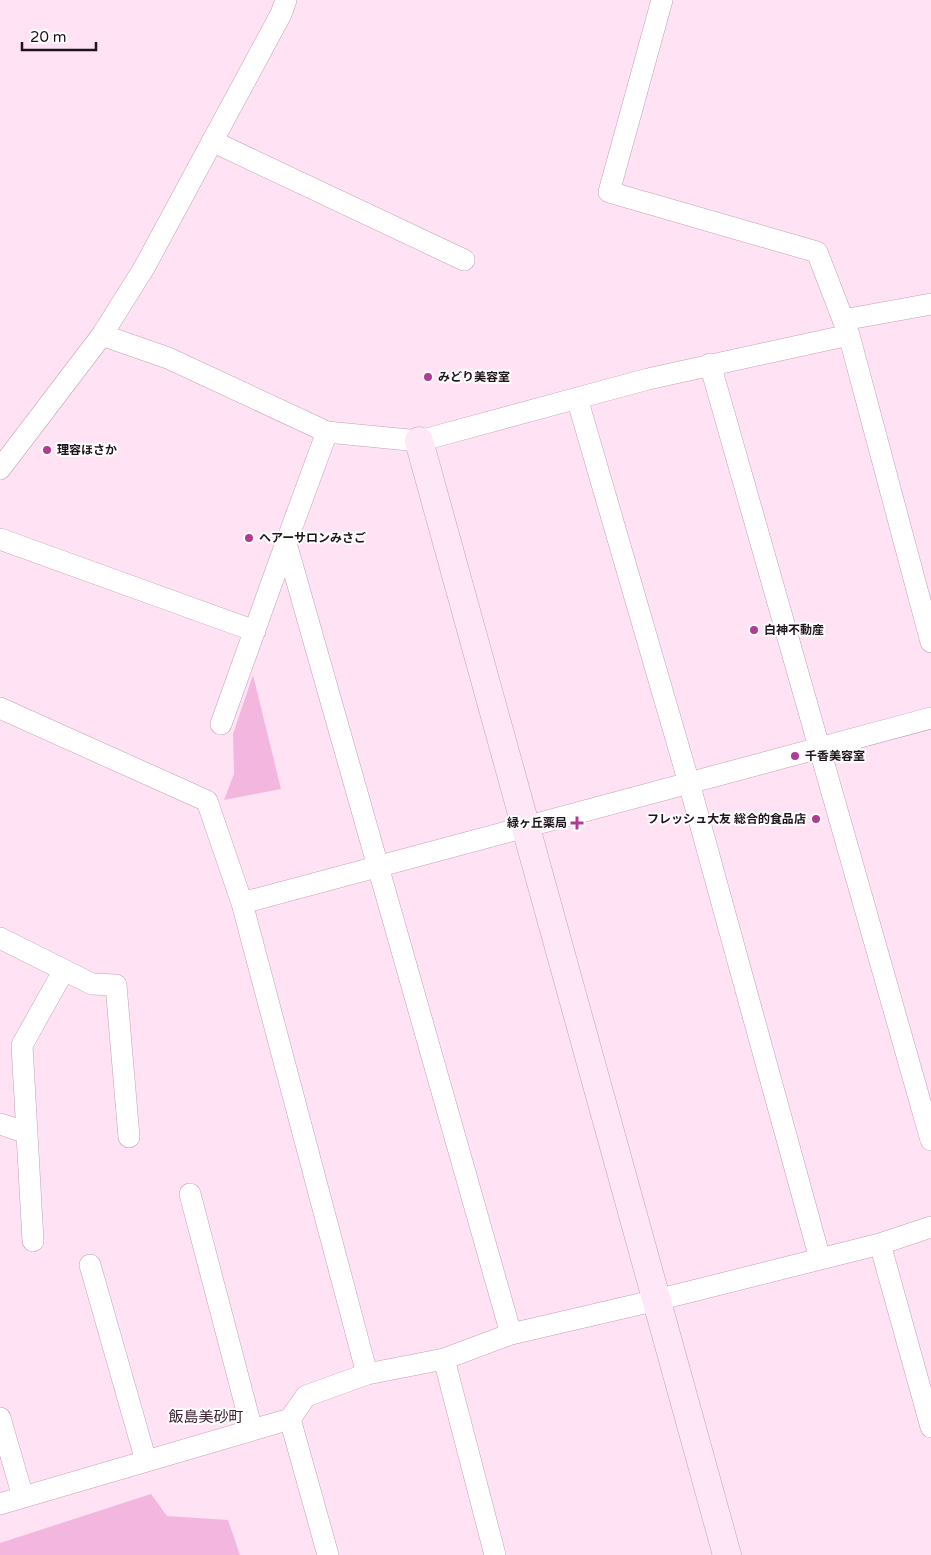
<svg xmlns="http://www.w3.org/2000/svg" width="931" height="1555" font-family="'Varela Round','Noto Sans JP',sans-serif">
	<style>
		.green { fill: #f3b7df }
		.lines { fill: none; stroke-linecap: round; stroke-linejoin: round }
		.street-casing { stroke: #c2a0b6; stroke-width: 22 }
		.secondary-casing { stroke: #c2a0b6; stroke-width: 29 }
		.street { stroke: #fff; stroke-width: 21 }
		.secondary { stroke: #fee7f7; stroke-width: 28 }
		.poi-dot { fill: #b03b93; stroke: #fff; stroke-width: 2 }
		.labels { text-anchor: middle; stroke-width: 4; stroke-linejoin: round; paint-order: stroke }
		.poi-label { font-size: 12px; font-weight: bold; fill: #20141c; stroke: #fff; text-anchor: start }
		.quarter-label { font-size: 15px; fill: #3c2134; stroke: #fff }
	</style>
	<rect width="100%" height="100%" fill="#ffe2f4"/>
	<path class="green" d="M253 675 281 789 224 800 234 774 233 734Z
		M151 1494 167 1516 228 1520 240 1555H0V1543Z"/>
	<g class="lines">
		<g class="street-casing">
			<path id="street" d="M662 0 609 192 817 252 849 335
				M212 141 464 260
				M843 320 931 304
				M102 335 168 358 327 432 419 441 648 379 849 335 931 642
				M710 364 931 1140
				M577 398 689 783 820 1259
				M327 432 286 543 511 1334
				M0 469 102 335 144 268 281 14 286 0
				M0 539 255 631
				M0 708 207 801 242 903 367 1374
				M221 724 286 543
				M242 903 931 718
				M0 938 92 984 116 985 129 1137
				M0 1124 27 1133
				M190 1194 252 1430
				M33 1241 22 1045 64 970
				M880 1244 931 1427
				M90 1265 146 1461
				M444 1359 495 1555
				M0 1418 23 1497
				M290 1419 328 1555
				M0 1504 290 1419 306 1396 367 1374 444 1359 511 1334 657 1300 880 1244 931 1227"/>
		</g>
		<g class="secondary-casing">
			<path id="secondary" d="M419 441 727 1555"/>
		</g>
		<use href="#street" class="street"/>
		<use href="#secondary" class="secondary"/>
	</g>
	<g class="poi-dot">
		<circle cx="428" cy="377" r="5"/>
		<circle cx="47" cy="450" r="5"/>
		<circle cx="249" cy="538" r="5"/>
		<circle cx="754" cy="630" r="5"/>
		<circle cx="795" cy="756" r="5"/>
		<circle cx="816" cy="819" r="5"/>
		<path d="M574.5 815.5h5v5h5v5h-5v5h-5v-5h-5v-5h5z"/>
	</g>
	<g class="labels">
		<g class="poi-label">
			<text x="438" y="381">みどり美容室</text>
			<text x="57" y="454">理容ほさか</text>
			<text x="259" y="542">ヘアーサロンみさご</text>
			<text x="764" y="634">白神不動産</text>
			<text x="805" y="760">千香美容室</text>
			<text x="806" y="823" text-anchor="end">フレッシュ大友 総合的食品店</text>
			<text x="567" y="827" text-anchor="end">緑ヶ丘薬局</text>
		</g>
		<g class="quarter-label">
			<text x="206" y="1422">飯島美砂町</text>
		</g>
	</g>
	<path d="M22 42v8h74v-8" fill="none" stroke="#20141c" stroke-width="2.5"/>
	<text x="30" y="42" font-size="15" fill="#20141c" stroke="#ffffff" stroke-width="4" paint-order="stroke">20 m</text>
</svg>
